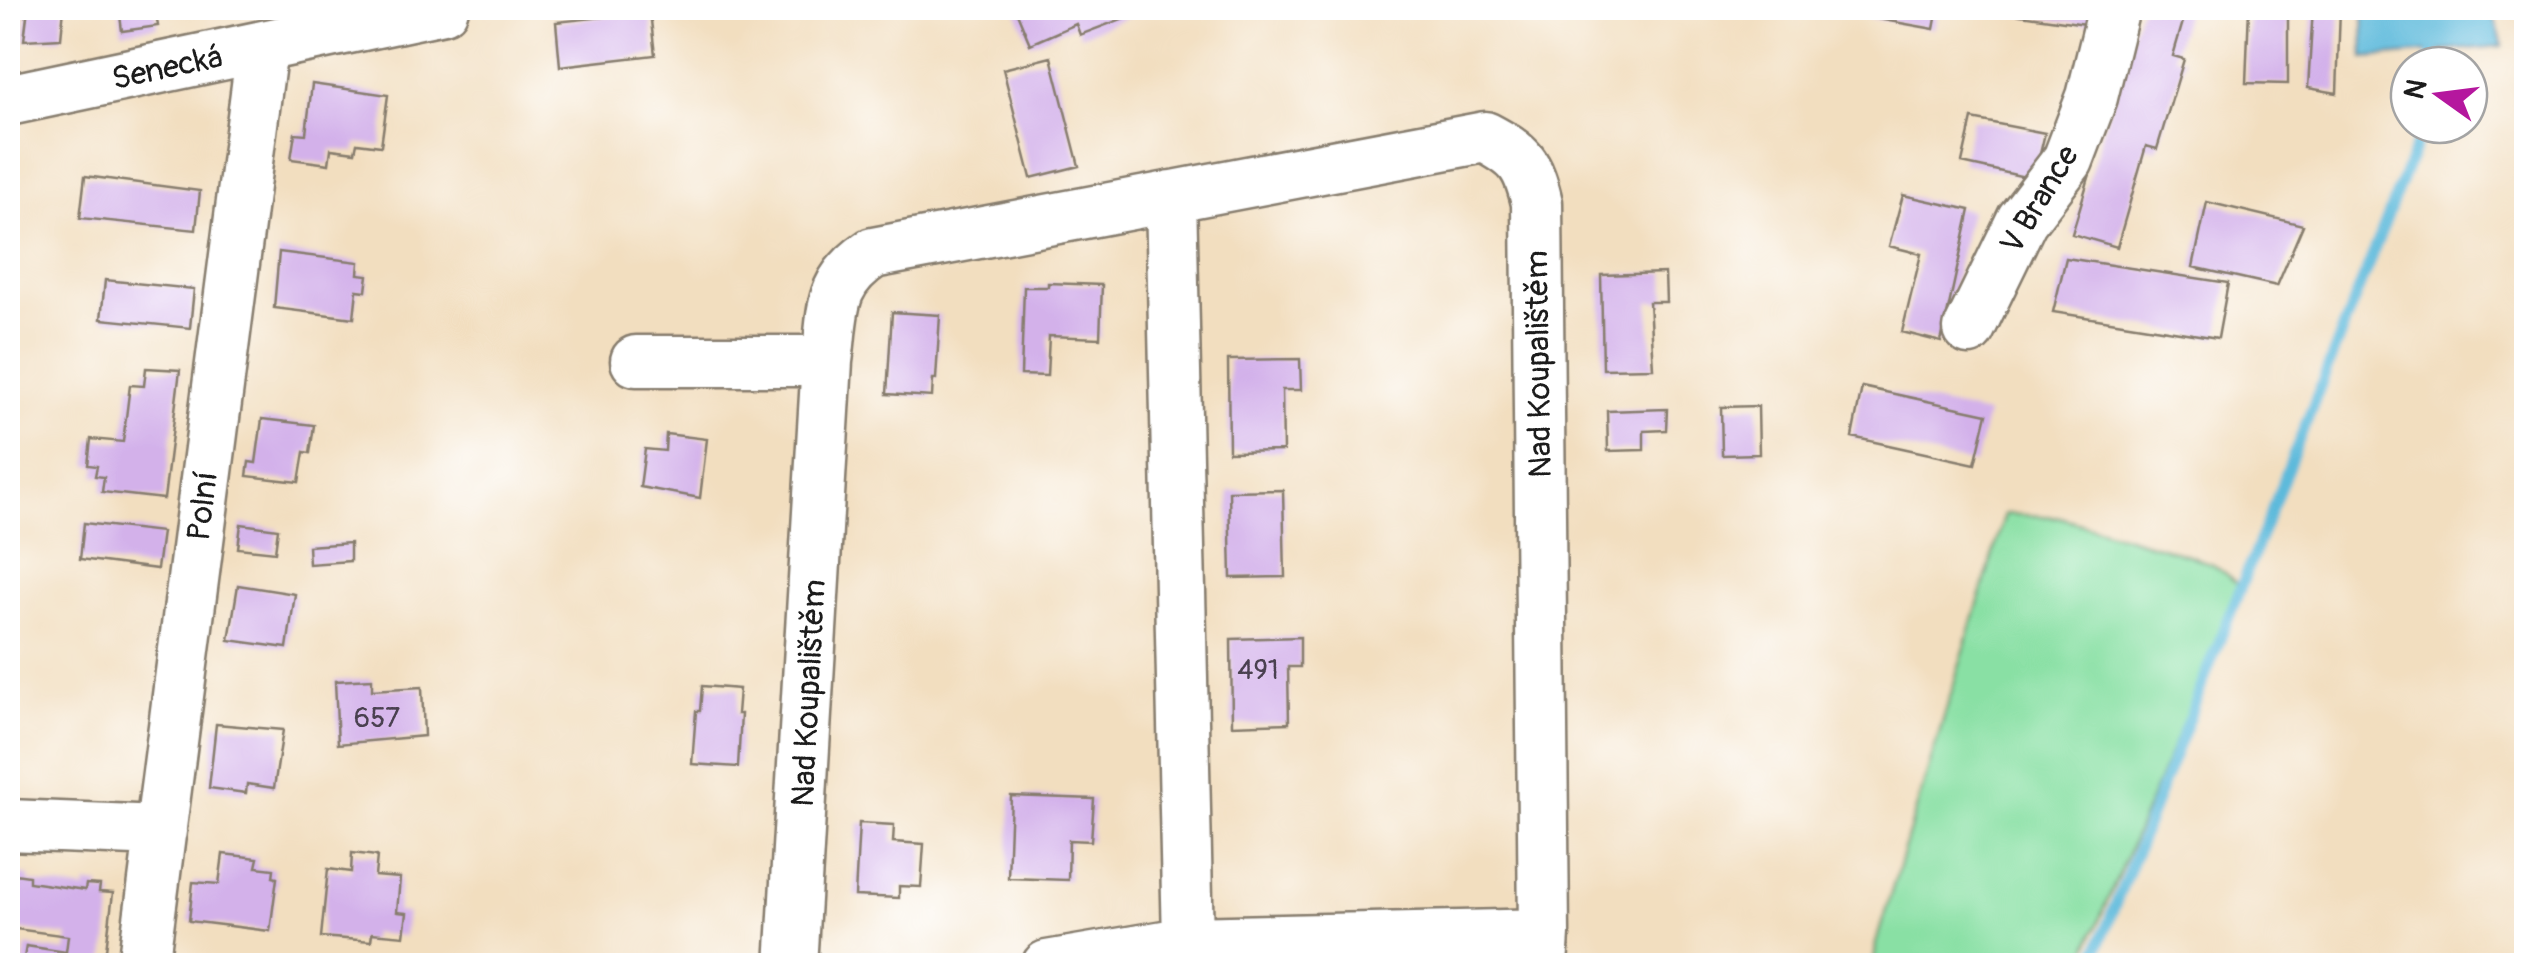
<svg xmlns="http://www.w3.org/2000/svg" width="2534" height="973" font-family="Pangolin,sans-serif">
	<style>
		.green { fill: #89e0a4; stroke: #527e60; stroke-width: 2.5 }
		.water { fill: #5dbadb; stroke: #3c6b7c; stroke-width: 2.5 }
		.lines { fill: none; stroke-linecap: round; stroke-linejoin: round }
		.stream { stroke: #5dbadb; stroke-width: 11 }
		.building { fill: #d3b1ea }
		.minor-casing { stroke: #877d6e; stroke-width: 55 }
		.minor { stroke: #fff; stroke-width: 50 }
		.labels { text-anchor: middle; stroke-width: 8; stroke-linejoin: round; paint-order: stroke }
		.number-label { font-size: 28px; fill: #4a4150 }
		.street-label { font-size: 32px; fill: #1c1c1c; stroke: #fff }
	</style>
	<rect width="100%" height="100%" fill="#fff"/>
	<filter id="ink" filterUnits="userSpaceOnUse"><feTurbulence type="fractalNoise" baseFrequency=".01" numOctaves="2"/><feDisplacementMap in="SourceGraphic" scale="20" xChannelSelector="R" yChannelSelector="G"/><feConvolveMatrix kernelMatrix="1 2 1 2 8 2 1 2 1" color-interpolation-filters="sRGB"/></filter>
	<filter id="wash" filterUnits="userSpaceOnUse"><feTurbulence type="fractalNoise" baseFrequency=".0048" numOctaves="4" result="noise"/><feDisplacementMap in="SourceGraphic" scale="40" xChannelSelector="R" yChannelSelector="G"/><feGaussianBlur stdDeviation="2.25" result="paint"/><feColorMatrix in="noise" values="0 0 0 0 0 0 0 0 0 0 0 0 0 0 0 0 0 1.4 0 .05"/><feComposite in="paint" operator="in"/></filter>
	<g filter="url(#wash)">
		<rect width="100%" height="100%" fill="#f2debf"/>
		<path class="green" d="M2005 514 2060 517 2191 556 2212 564 2241 586 2080 965H1874L1876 943Z"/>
		<path class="water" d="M2363 8H2492L2503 46 2364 58Z"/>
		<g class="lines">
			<path class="stream" d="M2431 65 2435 40
				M2091 966 2419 137 2421 125"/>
		</g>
		<g id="blocks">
			<path class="building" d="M28 8H64L61 38 24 40Z
				M119 8H155L158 26 122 31Z
				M1015 8H1141L1143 11 1080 35 1076 24 1030 44Z
				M1862 8H1938L1934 29 1861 16Z
				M2014 8H2094L2093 25 2013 14Z
				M2140 8H2187L2173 56 2184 59 2157 149 2146 146 2117 247 2072 234Z
				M2249 8H2288V84L2246 83Z
				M2313 8H2340L2337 93 2308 88Z
				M650 12 655 55 560 66 556 22Z
				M1051 57 1079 166 1031 178 1003 69Z
				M312 84 388 95 381 146 357 143 355 152 331 149 329 164 291 159 295 133 306 134Z
				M1972 119 2045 133 2034 179 1962 163Z
				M85 176 200 191 196 230 80 218Z
				M1903 195 1970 210 1941 342 1902 332 1921 254 1889 246Z
				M2207 202 2303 225 2277 286 2193 267Z
				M279 252 359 262 358 274 368 275 366 291 357 290 354 318 274 308Z
				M2066 258 2228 283 2218 338 2053 312Z
				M1665 273 1666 302H1649L1653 368 1603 369 1601 275Z
				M105 280 194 289 190 328 101 319Z
				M1048 283 1102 285 1100 338 1049 336 1047 376 1021 375 1024 287H1048Z
				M892 312 940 315 936 379H933L932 397 887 394Z
				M1300 359 1301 390H1282L1283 451 1229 452 1228 360Z
				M146 368 180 370 164 499 102 492 104 477 95 476 97 466 88 465 91 439 123 442 130 385 144 386Z
				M1862 387 1987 414 1975 464 1852 437Z
				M1758 406 1759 454 1722 455 1721 407Z
				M1667 409 1666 430 1644 431V450L1608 451 1607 411Z
				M262 419 314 425 310 453 304 452 299 482 247 476 249 462 256 463Z
				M666 434 707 439 700 498 640 487 645 449 665 451Z
				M1283 490 1285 577 1231 578 1229 491Z
				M84 523 162 532 157 569 80 559Z
				M241 524 278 529 275 552 238 548Z
				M350 543V561L309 564 308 546Z
				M238 585 295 594 287 648 229 640Z
				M1300 637V667H1288L1289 723 1232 725 1231 639Z
				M372 679V690L422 687 424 736 338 744 335 681Z
				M702 686 739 689 737 714H741L738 767 692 764 696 711H700Z
				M216 724 283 730 274 788 247 784 246 793 209 788Z
				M1011 796 1094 799 1091 841 1069 840 1068 880 1008 878Z
				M859 823 894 825 893 842 924 844 921 887 899 886V898L855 896Z
				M352 853 377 856 375 876 400 878 397 912 407 913 404 936 372 933 371 941 321 937 328 869 351 872Z
				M223 854 258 858 256 867 274 869 273 877 277 878 270 931 189 921 193 882 219 884Z
				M8 873 29 876V882L85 890 86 884 100 885 99 892 113 893 104 966 23 964 26 946 66 952 68 936 8 928Z"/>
		</g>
	</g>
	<g filter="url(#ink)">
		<use href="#blocks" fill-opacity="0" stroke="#877d6e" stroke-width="2.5"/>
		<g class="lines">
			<g class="minor-casing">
				<path id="minor" d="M8 100 443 8
					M1171 196 1188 942
					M1969 329 2022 220 2068 160 2092 97 2114 8
					M636 361H827
					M8 825 161 831
					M143 966 262 47
					M791 966 827 361C834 311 827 283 873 253L1485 137C1521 156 1528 164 1537 203L1544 934
					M1047 966 1188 942 1544 934 1542 965"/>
			</g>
			<use href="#minor" class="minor"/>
		</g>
	</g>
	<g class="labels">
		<g class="number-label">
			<text x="1258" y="679">491</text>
			<text x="377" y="727">657</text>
		</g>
		<g class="street-label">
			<text transform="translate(167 67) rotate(-12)" y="11">Senecká</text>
			<text transform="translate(2039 199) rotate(-59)" y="11">V Brance</text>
			<text transform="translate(1538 364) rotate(-91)" y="11">Nad Koupalištěm</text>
			<text transform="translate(202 506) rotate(-83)" y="11">Polní</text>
			<text transform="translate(808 693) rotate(-87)" y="11">Nad Koupalištěm</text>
		</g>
	</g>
	<rect width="2534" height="973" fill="none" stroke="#fff" stroke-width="40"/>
	<g transform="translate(2439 95) rotate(284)"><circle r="48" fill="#ffffff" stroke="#a4a4a4" stroke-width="2.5"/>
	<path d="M0-8L18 38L0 25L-18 38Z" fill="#b5179e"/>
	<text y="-15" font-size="28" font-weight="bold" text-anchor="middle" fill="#1c1c1c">N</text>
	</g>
</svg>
